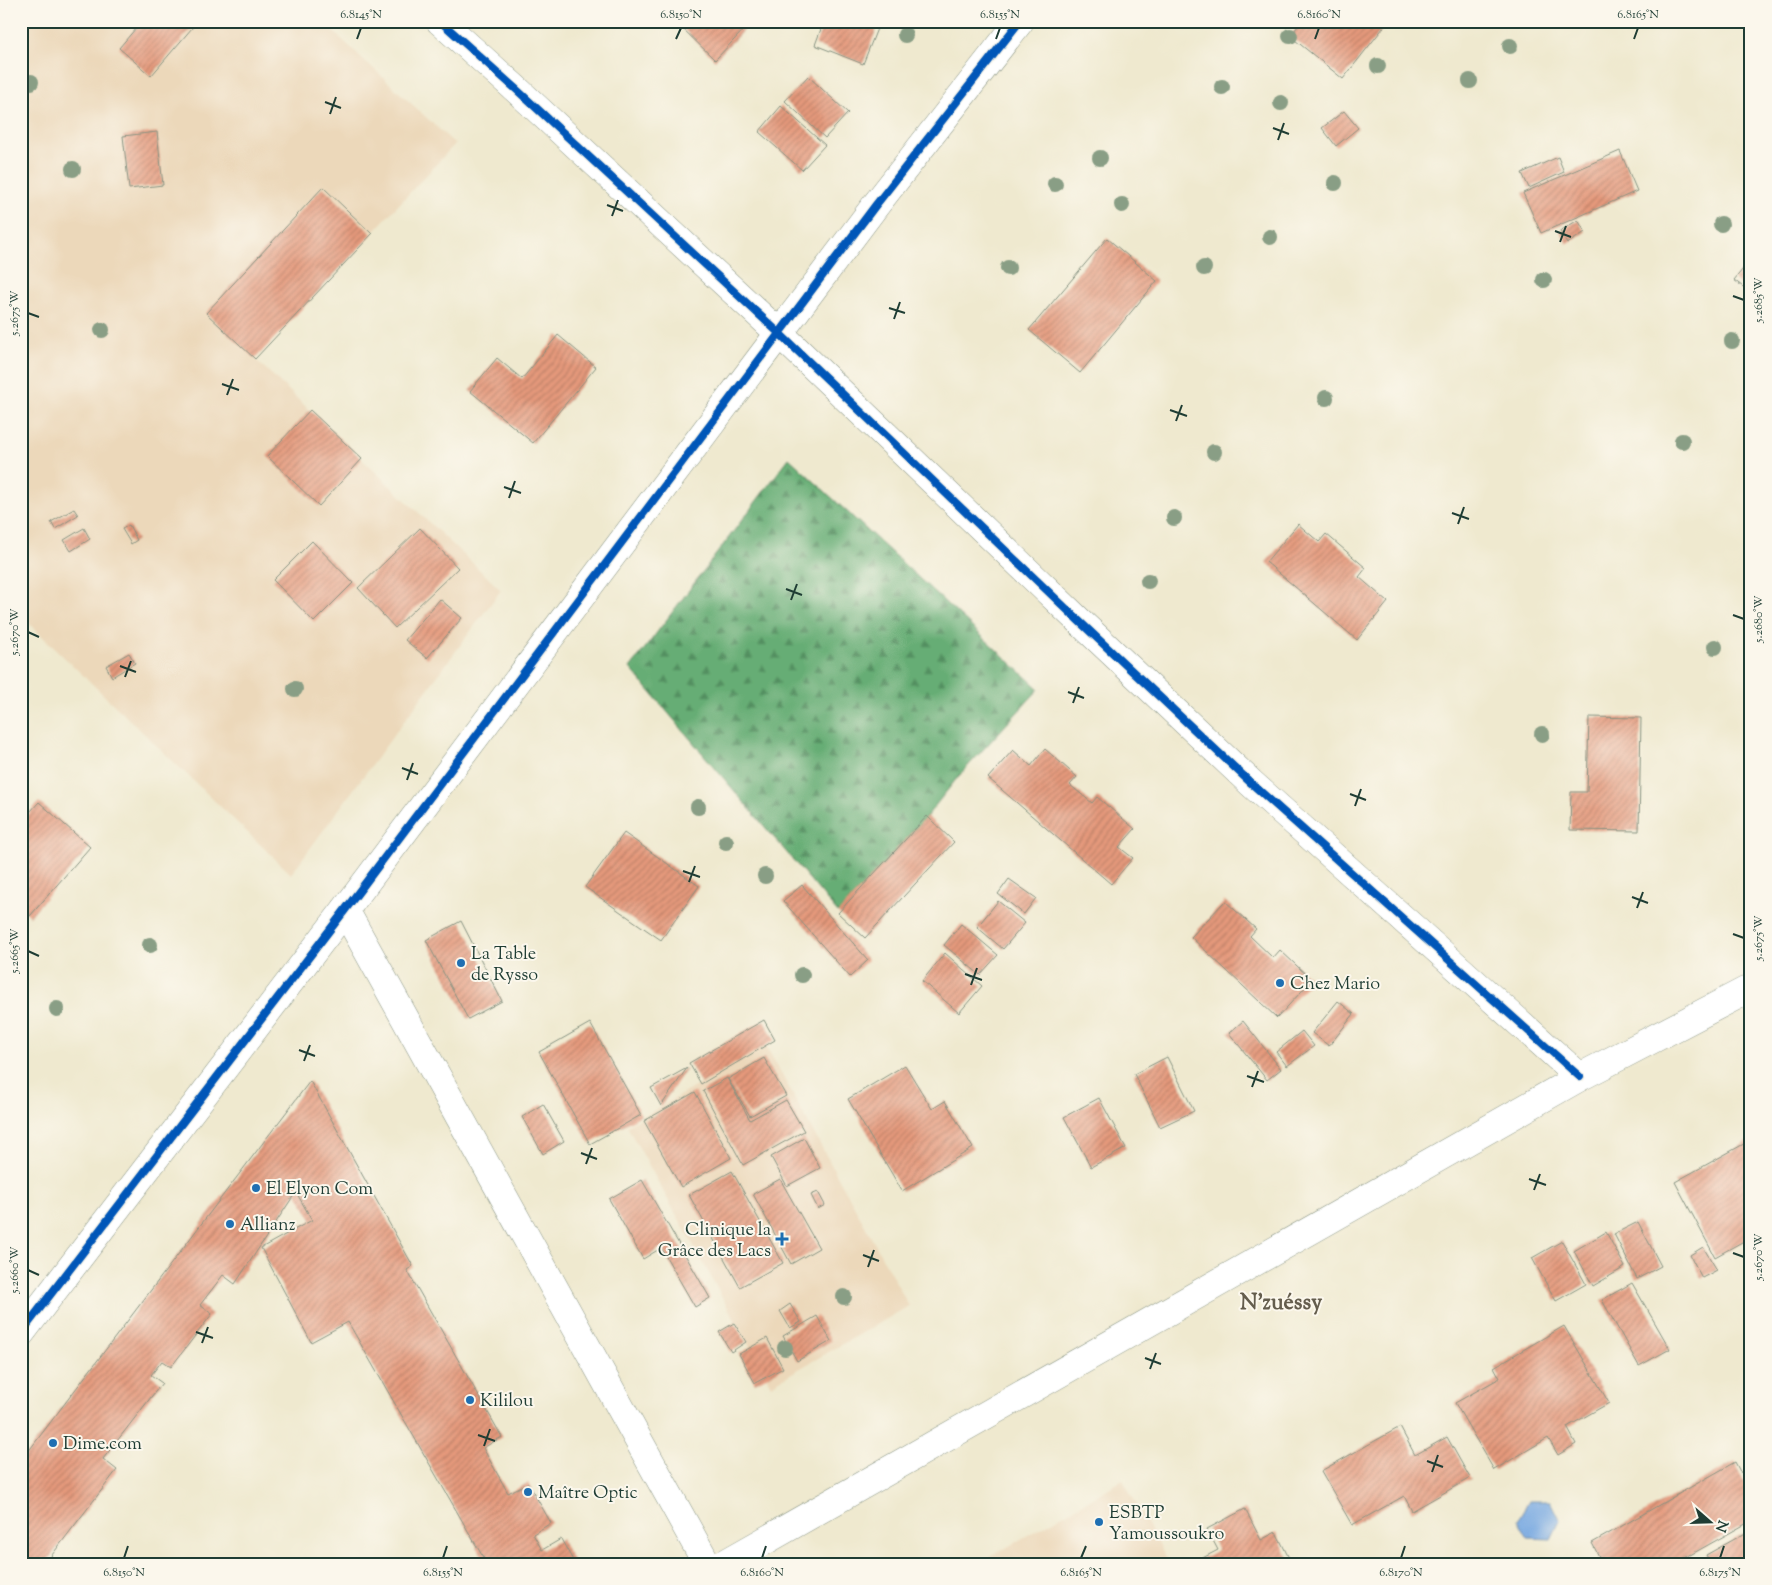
<svg xmlns="http://www.w3.org/2000/svg" width="1772" height="1585" font-family="'Sorts Mill Goudy',serif">
	<style>
		.built { fill: #ecd8ba }
		.forest { fill: url(#forest-firs); stroke: #427554 }
		.water { fill: #76a7e1; stroke: #4a728a }
		.building { fill: url(#building-hatch) }
		.lines { fill: none; stroke-linecap: round; stroke-linejoin: round }
		.minor-casing { stroke: #879382; stroke-width: 29 }
		.minor { stroke: #fff; stroke-width: 28 }
		.cycleway-casing { stroke: #fbf7ec; stroke-width: 11 }
		.cycleway { stroke: #0057b8; stroke-width: 8 }
		.tree { fill: #899e85 }
		.ticks { fill: none; stroke: #1f3d34; stroke-width: 2 }
		.poi-dot { fill: #1f6fb2; stroke: #fbf7ec; stroke-width: 2 }
		.labels { text-anchor: middle; stroke-width: 4; stroke-linejoin: round; paint-order: stroke }
		.poi-label { font-size: 18px; fill: #1f3d34; stroke: #fbf7ec; text-anchor: start }
		.district-label { font-size: 22px; font-weight: bold; fill: #645d4d; stroke: #fbf7ec }
		.neatline { fill: none; stroke: #1f3d34; stroke-width: 2 }
		.ticks-label { font-size: 12px; text-anchor: middle; fill: #1f3d34 }
	</style>
	<defs>
		<pattern id="forest-firs" width="22" height="20" patternUnits="userSpaceOnUse" patternTransform="scale(1.25)"><rect width="22" height="20" fill="#66ad74"/><path d="M5 1l3.5 6h-7zM16 11l3.5 6h-7z" fill="#538e60"/></pattern>
		<pattern id="building-hatch" width="6" height="6" patternUnits="userSpaceOnUse" patternTransform="scale(1.25)"><rect width="6" height="6" fill="#e5997c"/><path d="M-1 1l2-2M0 6l6-6M5 7l2-2" fill="none" stroke="#b97e66"/></pattern>
	</defs>
	<rect width="100%" height="100%" fill="#fbf7ec"/>
	<filter id="ink" filterUnits="userSpaceOnUse"><feTurbulence type="fractalNoise" baseFrequency=".02" numOctaves="2"/><feDisplacementMap in="SourceGraphic" scale="10" xChannelSelector="R" yChannelSelector="G"/><feConvolveMatrix kernelMatrix="1 2 1 2 8 2 1 2 1" color-interpolation-filters="sRGB"/></filter>
	<filter id="wash" filterUnits="userSpaceOnUse"><feTurbulence type="fractalNoise" baseFrequency=".0096" numOctaves="4" result="noise"/><feDisplacementMap in="SourceGraphic" scale="20" xChannelSelector="R" yChannelSelector="G"/><feGaussianBlur stdDeviation="1.12" result="paint"/><feColorMatrix in="noise" values="0 0 0 0 0 0 0 0 0 0 0 0 0 0 0 0 0 1.4 0 .05"/><feComposite in="paint" operator="in"/></filter>
	<g filter="url(#wash)">
		<rect width="100%" height="100%" fill="#efe9cf"/>
		<path class="built" d="M21 21H322L455 144 255 359 501 590 291 874 21 616Z
			M766 1046 909 1306 771 1385 627 1126Z
			M1123 1480 1170 1564H978Z"/>
		<path class="forest" d="M789 458 1039 689 958 777 927 816 838 913 630 668Z"/>
		<path class="water" d="M1529 1501H1550L1560 1521 1551 1539 1528 1538 1518 1520Z"/>
		<g id="blocks">
			<path class="building" d="M142 21H198L151 76 119 48Z
				M675 21H752L715 60Z
				M824 21H880L863 64 815 45Z
				M1302 21H1385L1387 23 1343 79 1290 36Z
				M808 76 848 113 825 138 785 101Z
				M781 106 825 145 802 170 759 132Z
				M1344 111 1358 128 1336 146 1322 128Z
				M157 132 163 185 129 189 123 136Z
				M1620 151 1637 191 1541 233 1523 193Z
				M1558 157 1564 172 1529 188 1522 173Z
				M323 187 372 234 255 359 206 313Z
				M1578 220 1585 232 1567 244 1560 231Z
				M1107 238 1157 281 1080 373 1029 330Z
				M1751 259V293L1734 280Z
				M558 335 596 367 533 443 470 391 497 358 522 379Z
				M310 410 362 459 319 506 267 456Z
				M74 509 78 515 55 529 51 522Z
				M1298 524 1319 542 1326 534 1366 568 1359 577 1388 602 1357 640 1266 562Z
				M129 525 137 540 131 544 122 529Z
				M84 528 90 539 71 551 64 540Z
				M420 528 458 568 395 628 358 588Z
				M312 541 353 583 314 622 273 580Z
				M440 599 462 618 427 658 405 640Z
				M129 653 135 663 112 677 106 666Z
				M1589 717 1641 718 1639 831 1570 830 1571 792H1587Z
				M1045 749 1077 777 1070 785 1092 803 1097 797 1135 829 1119 847 1133 858 1111 884 988 778 1013 750 1031 766Z
				M39 802 90 847 30 916 21 908V822Z
				M927 816 954 842 865 938 838 913Z
				M624 833 699 886 661 940 585 887Z
				M1009 879 1036 898 1024 914 998 894Z
				M802 885 868 960 850 977 783 901Z
				M998 901 1025 923 1003 949 977 927Z
				M1225 901 1256 929 1250 936 1273 958 1280 950 1312 980 1277 1018 1191 937Z
				M461 921 502 1001 468 1019 426 940Z
				M961 924 998 955 980 975 944 945Z
				M945 953 982 986 959 1013 922 981Z
				M1338 1001 1354 1014 1329 1046 1312 1033Z
				M764 1020 775 1040 701 1084 689 1063Z
				M1243 1021 1281 1069 1267 1080 1229 1033Z
				M590 1023 641 1115 590 1144 539 1052Z
				M1302 1031 1314 1046 1287 1066 1276 1052Z
				M1167 1057 1194 1111 1160 1127 1134 1074Z
				M764 1058 786 1096 750 1116 728 1079Z
				M905 1065 932 1109 945 1101 973 1148 902 1191 848 1099Z
				M687 1068 661 1106 651 1088Z
				M727 1078 750 1120 786 1100 804 1131 743 1165 703 1091Z
				M310 1081 413 1266 407 1270 502 1437 483 1448 508 1493 528 1483 551 1523 533 1534 542 1550 561 1539 575 1564H487L348 1322 311 1342 261 1248 312 1220 296 1192 235 1284 223 1275 200 1305 212 1314 171 1367 162 1361 151 1375 162 1383 103 1459 117 1470 45 1564H21V1461Z
				M695 1092 731 1158 681 1187 644 1121Z
				M1099 1098 1126 1148 1091 1167 1064 1117Z
				M543 1104 564 1141 543 1154 522 1117Z
				M804 1138 820 1168 787 1186 771 1157Z
				M1751 1140V1237L1715 1257 1675 1182Z
				M732 1171 783 1263 740 1287 689 1195Z
				M780 1179 819 1248 791 1264 753 1194Z
				M642 1180 710 1298 695 1307 661 1248 643 1259 609 1199Z
				M818 1192 825 1205 818 1209 811 1195Z
				M1638 1222 1661 1266 1637 1279 1614 1234Z
				M1606 1232 1625 1267 1593 1286 1574 1251Z
				M1562 1241 1586 1284 1556 1301 1532 1258Z
				M1703 1247 1717 1270 1702 1278 1690 1255Z
				M1632 1283 1670 1349 1639 1366 1602 1300Z
				M790 1304 801 1322 790 1328 780 1311Z
				M817 1316 831 1341 797 1361 783 1336Z
				M734 1323 746 1342 731 1352 719 1332Z
				M1564 1326 1609 1403 1567 1427 1576 1444 1558 1455 1548 1438 1494 1470 1455 1403 1500 1378 1494 1367Z
				M767 1338 783 1368 755 1383 739 1354Z
				M1400 1427 1415 1455 1447 1437 1470 1478 1412 1511 1404 1496 1352 1525 1321 1471Z
				M1735 1462 1746 1483 1751 1481V1521L1674 1564H1603L1592 1543Z
				M1245 1509 1261 1540 1276 1532 1292 1564H1191L1218 1550 1207 1529Z
				M1751 1530V1564H1711L1706 1555Z"/>
		</g>
	</g>
	<g filter="url(#ink)">
		<use href="#blocks" fill-opacity="0" stroke="#879382" stroke-width="1"/>
		<g class="lines">
			<g class="minor-casing">
				<path id="minor" d="M440 21 517 90 780 334 1079 621 1251 783 1580 1077
					M345 910 707 1564
					M21 1333 345 910 875 206 1020 21
					M724 1564 1580 1077 1751 988"/>
			</g>
			<use href="#minor" class="minor"/>
			<g class="cycleway-casing">
				<path id="cycleway" d="M440 21 517 90 780 334 1079 621 1251 783 1580 1077
					M21 1333 345 910 875 206 1020 21"/>
			</g>
			<use href="#cycleway" class="cycleway"/>
		</g>
		<g class="tree">
			<circle cx="905" cy="35" r="8"/>
			<circle cx="1290" cy="36" r="8"/>
			<circle cx="1510" cy="46" r="8"/>
			<circle cx="1378" cy="66" r="8"/>
			<circle cx="1470" cy="81" r="8"/>
			<circle cx="31" cy="82" r="8"/>
			<circle cx="1222" cy="87" r="8"/>
			<circle cx="1281" cy="103" r="8"/>
			<circle cx="1100" cy="158" r="8"/>
			<circle cx="73" cy="169" r="8"/>
			<circle cx="1335" cy="183" r="8"/>
			<circle cx="1055" cy="184" r="8"/>
			<circle cx="1122" cy="205" r="8"/>
			<circle cx="1721" cy="224" r="8"/>
			<circle cx="1270" cy="237" r="8"/>
			<circle cx="1008" cy="268" r="8"/>
			<circle cx="1204" cy="268" r="8"/>
			<circle cx="1544" cy="280" r="8"/>
			<circle cx="102" cy="330" r="8"/>
			<circle cx="1732" cy="341" r="8"/>
			<circle cx="1326" cy="398" r="8"/>
			<circle cx="1682" cy="441" r="8"/>
			<circle cx="1214" cy="452" r="8"/>
			<circle cx="1174" cy="518" r="8"/>
			<circle cx="1148" cy="581" r="8"/>
			<circle cx="1715" cy="647" r="8"/>
			<circle cx="295" cy="689" r="8"/>
			<circle cx="1542" cy="734" r="8"/>
			<circle cx="698" cy="807" r="8"/>
			<circle cx="726" cy="842" r="8"/>
			<circle cx="765" cy="876" r="8"/>
			<circle cx="150" cy="945" r="8"/>
			<circle cx="802" cy="975" r="8"/>
			<circle cx="57" cy="1009" r="8"/>
			<circle cx="844" cy="1297" r="8"/>
			<circle cx="785" cy="1348" r="8"/>
		</g>
	</g>
	<path class="ticks" d="M357 39 361 28M676 39 681 28M996 39 1000 28M1315 39 1319 28M1634 39 1638 28M325 102 341 108M330 114 336 97M1273 128 1289 134M1278 140 1284 123M607 205 623 211M612 216 618 200M1555 231 1571 237M1560 242 1566 226M1733 296 1744 300M889 308 905 313M28 313 39 317M894 319 900 302M222 384 239 390M227 395 233 379M1170 410 1187 416M1176 421 1182 405M504 487 521 493M509 498 515 481M1452 513 1469 519M1458 524 1464 507M786 589 802 595M791 600 797 584M1733 615 1744 619M28 632 39 637M120 666 136 672M125 677 131 661M1068 692 1084 698M1073 703 1079 687M402 768 418 774M407 780 413 763M1350 794 1366 800M1355 806 1361 789M683 871 700 877M689 882 695 866M1632 897 1648 903M1637 908 1643 892M1733 934 1744 938M28 951 39 956M965 974 982 980M971 985 977 968M299 1050 315 1056M304 1061 310 1045M1247 1076 1264 1082M1252 1087 1258 1071M581 1153 597 1159M586 1164 592 1148M1529 1179 1546 1185M1534 1190 1540 1174M1733 1253 1744 1257M863 1255 879 1261M868 1267 874 1250M28 1270 39 1275M196 1332 213 1338M202 1343 208 1327M1145 1358 1161 1364M1150 1369 1156 1353M478 1435 495 1441M484 1446 490 1429M1427 1461 1443 1467M1432 1472 1438 1455M124 1558 128 1546M443 1558 447 1546M762 1558 766 1546M1081 1558 1086 1546M1401 1558 1405 1546M1720 1558 1724 1546"/>
	<g class="poi-dot">
		<circle cx="461" cy="963" r="5"/>
		<circle cx="1280" cy="983" r="5"/>
		<circle cx="256" cy="1188" r="5"/>
		<circle cx="230" cy="1224" r="5"/>
		<path d="M779.5 1231.5h5v5h5v5h-5v5h-5v-5h-5v-5h5z"/>
		<circle cx="470" cy="1400" r="5"/>
		<circle cx="53" cy="1443" r="5"/>
		<circle cx="528" cy="1492" r="5"/>
		<circle cx="1099" cy="1522" r="5"/>
	</g>
	<g class="labels">
		<g class="poi-label">
			<text x="471" y="959">La Table<tspan x="471" dy="21">de Rysso</tspan></text>
			<text x="1290" y="989">Chez Mario</text>
			<text x="266" y="1194">El Elyon Com</text>
			<text x="240" y="1230">Allianz</text>
			<text x="771" y="1235" text-anchor="end">Clinique la<tspan x="771" dy="21">Grâce des Lacs</tspan></text>
			<text x="480" y="1406">Kililou</text>
			<text x="63" y="1449">Dime.com</text>
			<text x="538" y="1498">Maître Optic</text>
			<text x="1109" y="1518">ESBTP<tspan x="1109" dy="21">Yamoussoukro</tspan></text>
		</g>
		<g class="district-label">
			<text x="1281" y="1309">N'zuéssy</text>
		</g>
	</g>
	<rect width="1772" height="1585" fill="none" stroke="#fbf7ec" stroke-width="55"/>
	<g transform="translate(1710 1522) rotate(110)" stroke="#fbf7ec" stroke-width="4" paint-order="stroke">
	<path d="M0-4L9 19L0 12L-9 19Z" fill="#1f3d34"/>
	<text y="-8" font-size="14" font-weight="bold" text-anchor="middle" fill="#1f3d34">N</text>
	</g>
	<rect x="28" y="28" width="1716" height="1530" class="neatline"/>
	<g class="ticks-label">
		<text x="361" y="18">6.8145°N</text>
		<text x="681" y="18">6.8150°N</text>
		<text x="1000" y="18">6.8155°N</text>
		<text x="1319" y="18">6.8160°N</text>
		<text x="1638" y="18">6.8165°N</text>
		<text transform="translate(1758 300) rotate(-90)" y="4">5.2685°W</text>
		<text transform="translate(14 313) rotate(-90)" y="4">5.2675°W</text>
		<text transform="translate(1758 619) rotate(-90)" y="4">5.2680°W</text>
		<text transform="translate(14 632) rotate(-90)" y="4">5.2670°W</text>
		<text transform="translate(1758 938) rotate(-90)" y="4">5.2675°W</text>
		<text transform="translate(14 951) rotate(-90)" y="4">5.2665°W</text>
		<text transform="translate(1758 1257) rotate(-90)" y="4">5.2670°W</text>
		<text transform="translate(14 1270) rotate(-90)" y="4">5.2660°W</text>
		<text x="124" y="1576">6.8150°N</text>
		<text x="443" y="1576">6.8155°N</text>
		<text x="762" y="1576">6.8160°N</text>
		<text x="1081" y="1576">6.8165°N</text>
		<text x="1401" y="1576">6.8170°N</text>
		<text x="1720" y="1576">6.8175°N</text>
	</g>
</svg>
